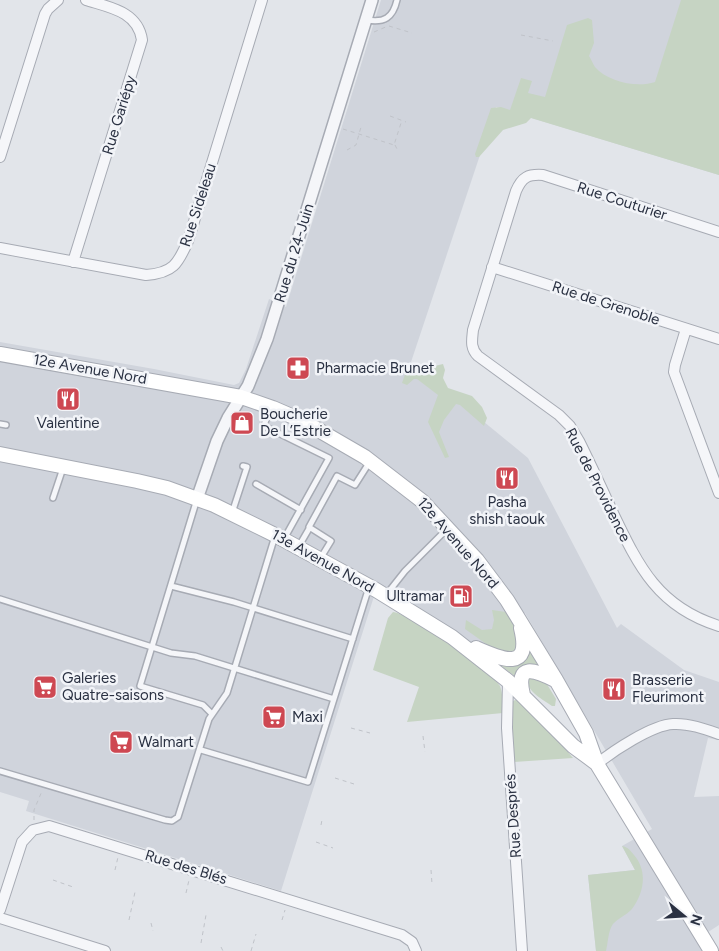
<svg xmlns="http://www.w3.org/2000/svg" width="719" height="951" font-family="Figtree,sans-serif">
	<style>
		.built { fill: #d0d4dc }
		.green { fill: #c6d4c3 }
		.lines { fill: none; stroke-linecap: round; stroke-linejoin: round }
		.service-casing { stroke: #a7abb4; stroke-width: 8 }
		.minor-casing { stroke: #a7abb4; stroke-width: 12 }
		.tertiary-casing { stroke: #a7abb4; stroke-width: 14 }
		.secondary-casing { stroke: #a7abb4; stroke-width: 16 }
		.path { stroke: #c0c3c9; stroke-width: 1; stroke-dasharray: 4 4; stroke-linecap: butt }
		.service { stroke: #f5f6f9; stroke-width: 5 }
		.minor { stroke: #f5f6f9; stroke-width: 10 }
		.tertiary { stroke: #f5f6f9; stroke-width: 11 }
		.secondary { stroke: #fff; stroke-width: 14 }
		.labels { text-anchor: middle; stroke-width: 5; stroke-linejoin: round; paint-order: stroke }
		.street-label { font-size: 15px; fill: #2a3142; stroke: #f2f4f8 }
		.poi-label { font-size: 15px; fill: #2a3142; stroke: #f2f4f8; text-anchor: start }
	</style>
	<rect width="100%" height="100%" fill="#e2e5ea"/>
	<path class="built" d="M381 0H719V175L496 107 411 362 528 458 617 628 621 624 684 670 719 682V740L708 738 694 797 719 796V925L702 936 711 951H596L588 875 635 870 622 846 652 829 525 613 518 618 512 659 452 637 376 590 281 891 26 811 29 801 0 792V342L154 369 234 385 239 383 246 369 269 299 286 307Z"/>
	<path class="green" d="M681 0H719V175L531 118 526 123 503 130 479 157H476L475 154 491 108 501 107 510 110 521 78 532 81 528 93 545 97 567 25 588 18 592 20 594 43 589 56C591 59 593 64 595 67 608 82 637 88 655 82Z
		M443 364 445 370 443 378 448 388 472 396 482 407 487 418 484 426 460 405 456 404 444 420 439 432 449 457 445 458 428 422 438 395 417 379H414L407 385 402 383 408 366 426 368Z
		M492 610 506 612 517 630 520 644 514 654 499 653 465 629 466 620 482 630 492 629 494 620Z
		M393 612C407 612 494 673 500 686 503 694 503 705 503 713L407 722 419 687 373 670 388 618Z
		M527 644 542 669 516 677 493 660 501 663Z
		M531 675 542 676 556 699 555 706H552C541 698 521 689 531 675Z
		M515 700 520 701 554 736 573 758 514 762 512 702Z
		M622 846C628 847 630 850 634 855 648 871 644 893 632 909 627 915 618 918 613 924 608 931 608 943 606 951H596L588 875 635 870Z"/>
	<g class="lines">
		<g class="service-casing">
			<path id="service" d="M367 20C384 23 393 18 397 0
				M270 407 264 426 329 458 284 539
				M0 424 6 425
				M256 484 301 510
				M53 498 63 468
				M197 499 140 686 203 705 212 714
				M232 513 247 467 243 466
				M299 546 310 527
				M320 559 331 541 309 527 337 476 355 485 369 463
				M171 586 234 602 353 639
				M386 595 405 571 446 530
				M0 599 171 653 195 656 334 699
				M201 750 308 782 369 587
				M0 771 165 820 172 821 178 817 209 719 227 693 275 536"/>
		</g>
		<g class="minor-casing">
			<path id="minor" d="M0 157 45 14 48 9 58 0
				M719 232 543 175C528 174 522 177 516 191L473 330C472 340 470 348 478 356L559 415 570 426 579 441C591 465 602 489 613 513 639 567 658 607 719 626
				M0 248 146 275C173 273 178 264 188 241L262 0
				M73 262 142 40C138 11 108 7 86 0
				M492 267 719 339
				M686 329 675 365 674 372 719 493
				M508 681 507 728 522 951
				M597 764C613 751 652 725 673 724 688 723 705 729 719 734
				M0 910 22 842 33 830 49 826 402 935 412 942 416 951
				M0 918 105 951"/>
		</g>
		<g class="tertiary-casing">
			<path id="tertiary" d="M197 499 217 441 228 418 248 386 267 339 372 0"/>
		</g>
		<g class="secondary-casing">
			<path id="secondary" d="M0 354 241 397 273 408 303 421 365 457 422 501 477 560 507 600 556 680 586 733 597 764 711 951
				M0 454 137 481 167 488 214 505 275 535 376 590 452 637 508 681 573 746 596 763
				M476 648C501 659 532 673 521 628
				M523 695C515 662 535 670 555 680"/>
		</g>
		<path class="path" d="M389 26 412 33
			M374 32 388 26
			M521 35 553 41
			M390 116 406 122
			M343 129 394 145 402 120
			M395 145 397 149
			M347 150 356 145 361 127
			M351 728 370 733
			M423 736 425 752
			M335 778 354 784
			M34 820V810L42 791
			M321 825 322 820
			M316 842 333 848
			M115 870 118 857
			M431 870 432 884
			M53 880 73 887
			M186 893 189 880
			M129 920 135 892
			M282 920 285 910
			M151 923 153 931
			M201 943 206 915
			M221 947 223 951
			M251 951 256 934"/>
		<use href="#service" class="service"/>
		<use href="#minor" class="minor"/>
		<use href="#tertiary" class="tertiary"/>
		<use href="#secondary" class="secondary"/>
	</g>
	<defs>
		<g id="pharmacy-square" transform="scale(1.25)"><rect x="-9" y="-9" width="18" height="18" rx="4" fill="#ce4852" stroke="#f2f4f8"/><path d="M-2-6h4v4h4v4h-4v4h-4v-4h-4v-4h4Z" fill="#fff"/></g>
		<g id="restaurant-square" transform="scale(1.25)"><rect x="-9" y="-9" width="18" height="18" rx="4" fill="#ce4852" stroke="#f2f4f8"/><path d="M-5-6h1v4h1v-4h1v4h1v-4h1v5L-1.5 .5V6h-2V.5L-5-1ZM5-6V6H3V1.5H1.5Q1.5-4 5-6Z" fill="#fff"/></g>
		<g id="shop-square" transform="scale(1.25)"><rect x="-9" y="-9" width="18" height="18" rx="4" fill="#ce4852" stroke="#f2f4f8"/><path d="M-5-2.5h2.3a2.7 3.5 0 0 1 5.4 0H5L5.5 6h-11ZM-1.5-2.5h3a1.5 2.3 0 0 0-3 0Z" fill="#fff"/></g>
		<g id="fuel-square" transform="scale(1.25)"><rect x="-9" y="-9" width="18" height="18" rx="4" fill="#ce4852" stroke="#f2f4f8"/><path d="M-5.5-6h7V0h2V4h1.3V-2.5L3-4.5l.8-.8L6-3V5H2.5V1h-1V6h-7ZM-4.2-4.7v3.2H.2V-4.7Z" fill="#fff"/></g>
		<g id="supermarket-square" transform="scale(1.25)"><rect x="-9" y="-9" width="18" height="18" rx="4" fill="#ce4852" stroke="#f2f4f8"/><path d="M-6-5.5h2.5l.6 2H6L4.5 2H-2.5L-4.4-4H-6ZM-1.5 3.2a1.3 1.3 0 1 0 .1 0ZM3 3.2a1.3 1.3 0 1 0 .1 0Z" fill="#fff"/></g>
	</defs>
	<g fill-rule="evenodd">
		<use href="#pharmacy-square" x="298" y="368"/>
		<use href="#restaurant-square" x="68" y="399"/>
		<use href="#shop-square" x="242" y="423"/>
		<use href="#restaurant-square" x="507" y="478"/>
		<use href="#fuel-square" x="461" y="596"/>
		<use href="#supermarket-square" x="45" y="687"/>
		<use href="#restaurant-square" x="614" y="689"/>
		<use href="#supermarket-square" x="274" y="717"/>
		<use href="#supermarket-square" x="121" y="742"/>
	</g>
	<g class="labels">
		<g class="street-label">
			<text transform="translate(119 115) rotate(-73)" y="5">Rue Gariépy</text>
			<text transform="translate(622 201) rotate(18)" y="5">Rue Couturier</text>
			<text transform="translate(198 205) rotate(-72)" y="5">Rue Sideleau</text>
			<text transform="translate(294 253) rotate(-73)" y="5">Rue du 24-Juin</text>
			<text transform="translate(606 303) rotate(18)" y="5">Rue de Grenoble</text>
			<text transform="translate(90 369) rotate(10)" y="5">12e Avenue Nord</text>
			<text transform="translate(598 485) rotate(63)" y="5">Rue de Providence</text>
			<text transform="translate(458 543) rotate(49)" y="5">12e Avenue Nord</text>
			<text transform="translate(323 561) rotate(29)" y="5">13e Avenue Nord</text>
			<text transform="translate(513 816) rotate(-94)" y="5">Rue Després</text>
			<text transform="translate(186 867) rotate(17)" y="5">Rue des Blés</text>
		</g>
		<g class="poi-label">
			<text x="316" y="373">Pharmacie Brunet</text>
			<text x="260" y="419">Boucherie<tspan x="260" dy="17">De L’Estrie</tspan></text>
			<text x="68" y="428" text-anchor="middle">Valentine</text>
			<text x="507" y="507" text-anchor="middle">Pasha<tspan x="507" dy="17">shish taouk</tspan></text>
			<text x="444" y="601" text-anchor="end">Ultramar</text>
			<text x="62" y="683">Galeries<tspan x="62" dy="17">Quatre-saisons</tspan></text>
			<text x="632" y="685">Brasserie<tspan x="632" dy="17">Fleurimont</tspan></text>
			<text x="292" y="722">Maxi</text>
			<text x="138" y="747">Walmart</text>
		</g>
	</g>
	<g transform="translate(684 916) rotate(108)" stroke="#f2f4f8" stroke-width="4" paint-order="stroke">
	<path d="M0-4L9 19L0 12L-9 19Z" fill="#2a3142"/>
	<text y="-8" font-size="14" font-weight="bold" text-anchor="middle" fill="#2a3142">N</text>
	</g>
</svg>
